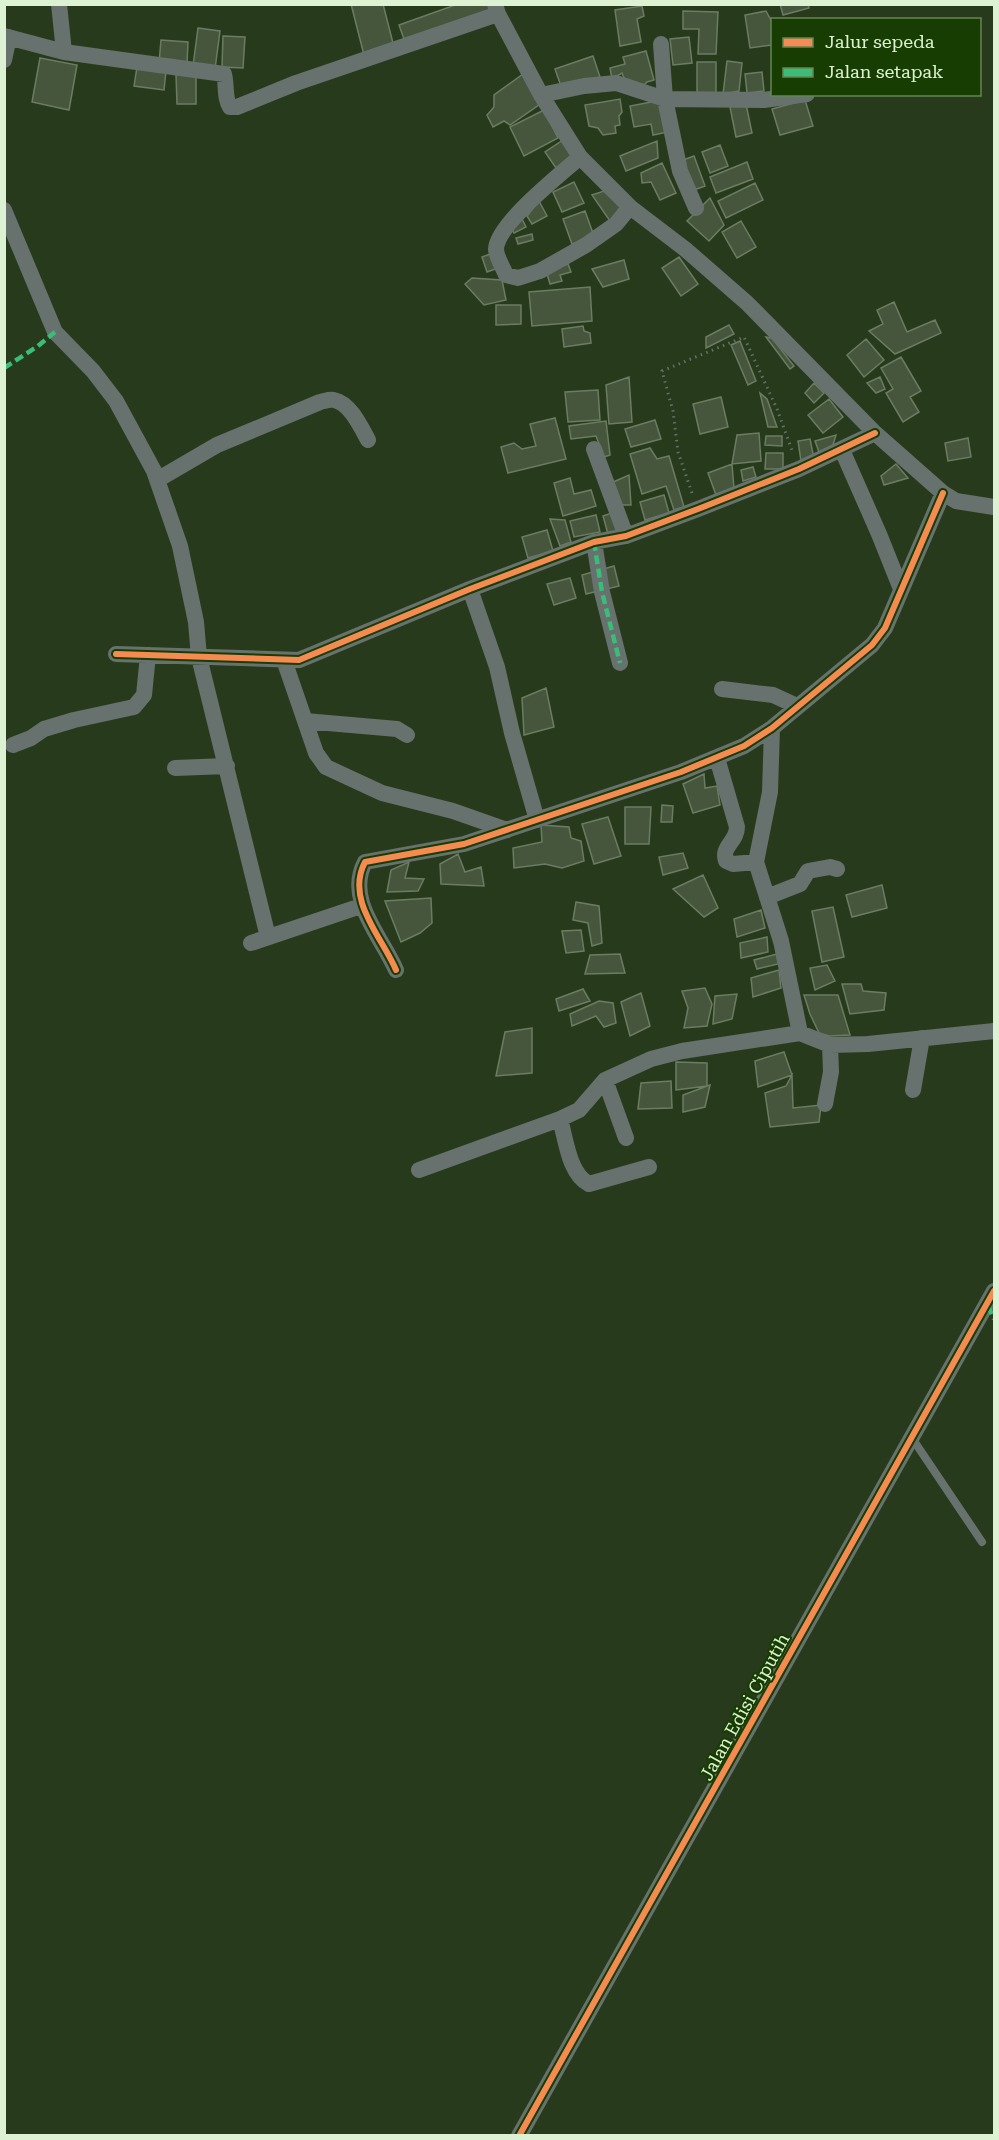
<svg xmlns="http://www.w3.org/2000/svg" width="999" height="2140" font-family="'Roboto Serif',serif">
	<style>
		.building { fill: #45563d; stroke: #6b7c62; stroke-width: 1.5 }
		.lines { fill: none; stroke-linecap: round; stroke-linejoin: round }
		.path { stroke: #637066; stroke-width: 3; stroke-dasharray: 1.5 4.5; stroke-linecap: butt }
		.lane { stroke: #67716e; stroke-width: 8 }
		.street { stroke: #67716e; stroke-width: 16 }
		.quiet { stroke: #3abd76; stroke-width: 4.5; stroke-dasharray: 9 4.5; stroke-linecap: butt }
		.cycleway-casing { stroke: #183d02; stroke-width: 10 }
		.cycleway { stroke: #f68b52; stroke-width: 6 }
		.labels { text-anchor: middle; stroke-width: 4.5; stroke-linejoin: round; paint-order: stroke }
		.street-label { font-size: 18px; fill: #dcf2d3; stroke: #183d02 }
	</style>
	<rect width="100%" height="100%" fill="#273b1c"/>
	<path class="building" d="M351 4H383L394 47 364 55Z
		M458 4H490L493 11 405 42 399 25Z
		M780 4H808L809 8 783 15Z
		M642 6 644 16 637 19 641 42 620 46 615 10Z
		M683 11 718 12 716 54H698L699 29H683Z
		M766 11 771 20H772V45L750 48 745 15Z
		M198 28 220 31 215 69 193 66Z
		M223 36 245 37 243 68 222 67Z
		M689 37 692 63 673 65 670 39Z
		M161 40 188 42 187 64 159 63Z
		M646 51 654 80 647 82 644 85 624 78 622 73 612 79 610 68 625 64 623 57Z
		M593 56 600 77 562 89 555 69Z
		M40 58 77 65 69 110 32 102Z
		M727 61 742 63 739 91 723 94Z
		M697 62H716V95H697Z
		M137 67 166 71 164 90 134 86Z
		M762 72 764 91 747 93 745 74Z
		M196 74V104H177L176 75Z
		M523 74 543 102 510 125 504 121 493 127 487 115 494 107V95Z
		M620 99 622 112 619 116 620 125 615 126 616 133 603 135 598 128 589 126 585 105Z
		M662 100 668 132 653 135 651 124 634 127 630 106Z
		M805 100 813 126 780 135 772 109Z
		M746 104 752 133 736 137 730 107Z
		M544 110 558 138 524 156 510 127Z
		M563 140 574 155 556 168 545 152Z
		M657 141 658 158 626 171 620 156Z
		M720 145 728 166 710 173 702 152Z
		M694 156 705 186 694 190 683 160Z
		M747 162 753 179 716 193 710 177Z
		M662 163 676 193 660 200 651 182 642 183 641 173Z
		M574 182 584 203 562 212 553 192Z
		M755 183 763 200 726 218 718 201Z
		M604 191 622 205 610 221 592 195Z
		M710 198 724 225 709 241 687 221Z
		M539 201 547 216 532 224 527 216Z
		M585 211 594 236 572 244 563 219Z
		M522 219 526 227 514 233 510 226Z
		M741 221 756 247 737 258 722 232Z
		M532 234 533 240 518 244 516 238Z
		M493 253 498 268 487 272 482 257Z
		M679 257 698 284 681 296 662 268Z
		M624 260 629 279 603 287 592 269Z
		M568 264 571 272 560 275 562 281 550 284 546 270Z
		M472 278 502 280 506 300 484 305 465 284Z
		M590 287 592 321 532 326 529 292Z
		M894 302 907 332 935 320 941 333 895 354 869 331 883 324 877 310Z
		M496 305H521V324L496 325Z
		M729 325 734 334 706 348V337Z
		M583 326 584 331 590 333 591 343 564 347 562 329Z
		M766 337 772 338 794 366 790 369Z
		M866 339 884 360 864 377 847 355Z
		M740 341 756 381 748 385 731 345Z
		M901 357 921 391 910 397 919 412 903 422 886 393 893 389 881 368Z
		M629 377 632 422 609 424 606 385Z
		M880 377 885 389 876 393 867 383Z
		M814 383 824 393 814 403 805 393Z
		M598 390 600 420 568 422 565 392Z
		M760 393 767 399 777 427H768Z
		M721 397 728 427 700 434 693 404Z
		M829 399 843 417 823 433 808 415Z
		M555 418 566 459 508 473 501 447 514 443 522 449 536 446 530 424Z
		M655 420 661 439 631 447 625 429Z
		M606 421 610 455 604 457 596 436 571 439 569 426Z
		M759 433 761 461 732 464 737 435Z
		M836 435 832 448 819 452 815 441Z
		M766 436H782V446L765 445Z
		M968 438 971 457 948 461 945 443Z
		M810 439 814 459 801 461 798 441Z
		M650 448 657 459 669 456 684 507 674 510 666 486 642 494 630 454Z
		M766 453H783V469H765Z
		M732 464 734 489 716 495 708 473Z
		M896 464 908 478 884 485 881 476Z
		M753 467 756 477 743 481 741 470Z
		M629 475 631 505H621L611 483Z
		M570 478 574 494 591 490 596 506 563 516 554 483Z
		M664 495 669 513 645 520 640 502Z
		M612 513 618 531 608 534 603 516Z
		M596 515 600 532 574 537 570 521Z
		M550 519 565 520 571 542 560 546Z
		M547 530 553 551 528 558 522 537Z
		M614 566 619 586 586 594 582 575Z
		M570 578 576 598 554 605 547 584Z
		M546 688 554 727 524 735 522 698Z
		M704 774 705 788 717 786 720 805 693 813 683 784Z
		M662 805 673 806 672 822H661Z
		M625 807H651L649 844H625Z
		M608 817 621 856 594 864 582 824Z
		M541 825 569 827 571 838 581 841 584 861 562 868 545 864 514 868 513 848 542 842Z
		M683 853 688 868 663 875 659 857Z
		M458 854 465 872 481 867 484 886 441 884 440 864Z
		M409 862 405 878 424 879 418 891 387 892 391 870Z
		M703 875 718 908 704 917 673 889Z
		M882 885 887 908 852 917 846 895Z
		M431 898 432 923 420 933 401 942 385 901Z
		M576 902 599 906 602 943 592 946 588 923 573 920Z
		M833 907 844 957 822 962 812 911Z
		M761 910 765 928 737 937 734 919Z
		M581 930 584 951 566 953 562 931Z
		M767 937 768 952 741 958 740 943Z
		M620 954 625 973 585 974 590 955Z
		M777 954 778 964 757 969 754 960Z
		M827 965 835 981 815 990 810 968Z
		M779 970 781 988 753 997 751 978Z
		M842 984H861L863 991 886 993 884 1010 850 1014Z
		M705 988 712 1004 707 1026 684 1028 688 1008 682 991Z
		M583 989 590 1001 559 1011 556 999Z
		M641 993 650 1026 630 1036 621 1002Z
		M737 994 732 1019 713 1024 715 996Z
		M804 995H838L850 1035 829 1036 819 1033 810 1014Z
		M599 1001 613 1003 616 1023 604 1027 596 1016 572 1026 570 1014Z
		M532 1028V1073L496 1076 505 1032Z
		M784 1052 792 1075 758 1087 755 1061Z
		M676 1062 707 1063V1086L676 1090Z
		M792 1075 793 1108 821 1105 819 1122 770 1127 765 1093 786 1086Z
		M671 1081 672 1108 638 1109 641 1083Z
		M710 1085 705 1107 683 1112V1095Z"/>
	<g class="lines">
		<path class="path" d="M692 493 678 452 673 411 662 371 744 337 777 409 793 453"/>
		<path class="lane" d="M912 1438 982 1542"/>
		<path class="street" d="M59 4 64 52
			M495 4 498 14 541 95 580 157 630 207 685 249 747 303 875 433 943 493 956 501 994 507
			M4 36 64 52 224 74C227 85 224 98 230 107H237L296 83 498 14
			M661 44 665 99 680 171 696 208
			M4 60 9 37
			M541 95 584 86 616 83 665 99 764 100 807 94
			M580 157C561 174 497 224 496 249 496 257 503 267 506 275L518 278 540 271 586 245 616 224 630 207
			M4 210 55 332 93 371 116 401 154 471 180 546 196 622 199 657 268 937
			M594 449 626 536
			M842 450 879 534 901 589
			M157 480 217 445 320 402C325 401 330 399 334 400 350 403 361 427 368 440
			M594 542 602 592 620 663
			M470 589 497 667 512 733 537 820
			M116 654 299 660 470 589 594 542 626 536 698 509 799 469 875 433
			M284 660 305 721 397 729 407 735
			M722 689 773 695 797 706
			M305 721 316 753 326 767 382 793 453 811 507 830
			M772 728 770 792 756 862 781 941 800 1033 830 1045 868 1044 994 1031
			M13 745 31 738 44 729 74 720 134 707 144 695 148 655
			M717 758 737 827C737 842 721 846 726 861L733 864 756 862
			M175 768 227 766
			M767 897 800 884 808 871 830 867 837 869
			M251 943 361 906
			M396 970C382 937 345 900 365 862L464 844 681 772 744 746 772 728 872 645 885 628 943 493
			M605 1080 626 1138
			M913 1090 922 1038
			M825 1104 831 1072 830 1045
			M560 1119C566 1140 569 1174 589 1184L649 1167
			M419 1170 560 1119 579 1110 605 1080 651 1059 682 1051 800 1033
			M519 2136 994 1291"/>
		<path class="quiet" d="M4 368 38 346 55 332
			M594 542 602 592 620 663
			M988 1306 994 1319"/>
		<g class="cycleway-casing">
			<path id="cycleway" d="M116 654 299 660 470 589 594 542 626 536 698 509 799 469 875 433
				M396 970C382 937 345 900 365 862L464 844 681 772 744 746 772 728 872 645 885 628 943 493
				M519 2136 994 1291"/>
		</g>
		<use href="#cycleway" class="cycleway"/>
	</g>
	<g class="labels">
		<g class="street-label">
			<text transform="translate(745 1707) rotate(-61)" y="6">Jalan Edisi Ciputih</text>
		</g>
	</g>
	<rect width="999" height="2140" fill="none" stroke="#dcf2d3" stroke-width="12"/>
	<rect x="771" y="18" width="210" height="78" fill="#183d02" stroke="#668556" stroke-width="1.5"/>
	<rect x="783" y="38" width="30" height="9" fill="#f68b52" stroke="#668556" stroke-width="1.5"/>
	<text x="825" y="48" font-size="18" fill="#dcf2d3">Jalur sepeda</text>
	<rect x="783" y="68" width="30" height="9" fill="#3abd76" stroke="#668556" stroke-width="1.5"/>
	<text x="825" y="78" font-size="18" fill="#dcf2d3">Jalan setapak</text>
</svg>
